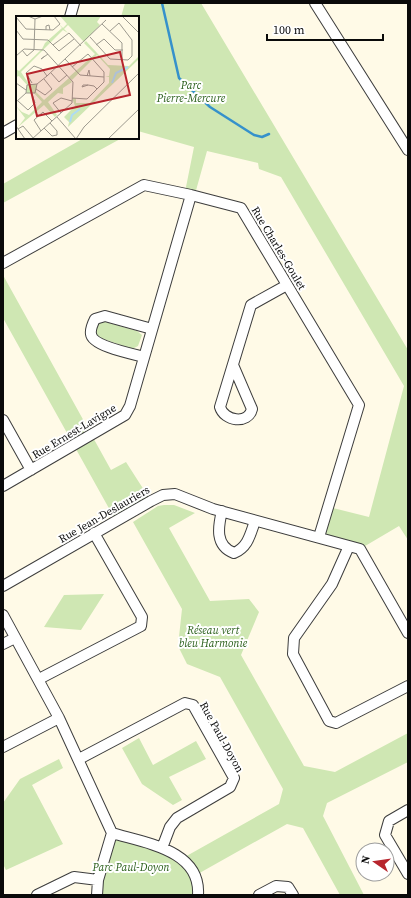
<svg xmlns="http://www.w3.org/2000/svg" width="411" height="898" font-family="'Source Serif 4',serif">
	<style>
		.green { fill: #cfe7b3 }
		.lines { fill: none; stroke-linecap: round; stroke-linejoin: round }
		.stream { stroke: #3591cb; stroke-width: 2.5 }
		.minor-casing { stroke: #3d3d3d; stroke-width: 12 }
		.minor { stroke: #fff; stroke-width: 10 }
		.labels { text-anchor: middle; stroke-width: 4; stroke-linejoin: round; paint-order: stroke }
		.park-label { font-size: 11px; font-style: italic; fill: #2b601c; stroke: #fff }
		.street-label { font-size: 11px; fill: #0a0a0a; stroke: #fff }
		.inset-river { fill: none; stroke: #addbf5; stroke-width: 2 }
		.inset-road { fill: none; stroke: #9d9a8f; stroke-width: 1 }
		.view { fill: #b7252d; fill-opacity: 0.15; stroke: #b7252d; stroke-width: 2 }
		.inset-edge { fill: none; stroke: #0a0a0a; stroke-width: 2 }
	</style>
	<rect width="100%" height="100%" fill="#fffae7"/>
	<path class="green" d="M125 3H201L408 350V540L399 526 360 549 319 537 329 507 369 517 404 386 281 177 259 169 258 163 207 151 195 194 185 192 194 147 138 131V17H121Z
		M84 138H122L3 203V184Z
		M3 275 111 470 126 462 151 501 116 521 3 318Z
		M102 321 137 331 142 335 138 346 132 349 95 336 96 323Z
		M164 505H174L195 513 169 528 210 601 249 599 259 612 241 655 304 766 335 772 408 733V762L327 803 323 816 364 895H340L303 828 287 824 196 875 198 895H97L112 833 183 858 279 804 283 789 220 677 187 664 178 646 182 609 133 522 158 506Z
		M104 594 81 630 44 627 64 595Z
		M139 738 153 765 196 741 206 759 169 777 182 800 173 805 142 784 122 748Z
		M59 759 63 768 32 785 63 844 6 870 3 864V803L20 779Z"/>
	<g class="lines">
		<path class="stream" d="M162 3 179 78 210 107 254 135 262 137 269 134"/>
		<g class="minor-casing">
			<path id="minor" d="M315 3 408 150
				M70 17 74 3
				M3 133 17 125
				M3 263 144 185 191 195 241 208 359 405 319 537
				M144 357C133 354 92 346 91 334 90 329 93 323 95 319L105 316 152 329
				M233 365 252 409C248 425 224 421 220 407L251 305 287 285
				M3 420 31 470
				M3 486 125 415 130 406 191 195
				M222 511C218 527 215 546 234 553 248 547 250 535 255 521
				M349 546 332 584 294 638 293 654 329 721 336 723 408 686
				M3 586 151 501 163 495 175 494 213 509 360 549 408 633
				M3 615 59 718 112 833 98 880 97 895
				M3 644 15 638
				M39 679 141 626 142 617 94 533
				M3 747 59 718
				M79 759 185 703 193 705 234 778 230 787 177 818 170 827 162 848
				M408 810 389 821 385 835 408 874
				M112 833C145 843 201 850 198 895
				M37 895 74 877 98 880
				M259 895 276 886 288 887 293 895"/>
		</g>
		<use href="#minor" class="minor"/>
	</g>
	<g class="labels">
		<g class="park-label">
			<text x="191" y="89">Parc<tspan x="191" dy="13">Pierre-Mercure</tspan></text>
			<text x="213" y="634">Réseau vert<tspan x="213" dy="13">bleu Harmonie</tspan></text>
			<text x="131" y="871">Parc Paul-Doyon</text>
		</g>
		<g class="street-label">
			<text transform="translate(279 248) rotate(59)" y="4">Rue Charles-Goulet</text>
			<text transform="translate(74 431) rotate(-31)" y="4">Rue Ernest-Lavigne</text>
			<text transform="translate(104 514) rotate(-30)" y="4">Rue Jean-Deslauriers</text>
			<text transform="translate(222 737) rotate(61)" y="4">Rue Paul-Doyon</text>
		</g>
	</g>
	<g transform="translate(16 16)">
		<rect width="123" height="123" fill="#fffae7"/>
		<path d="M44 0H85L81 6 84 9 68 26 52 9 48 13 52 17 47 14 5 56 13 68H21L20 76 28 84 53 62 56 66 47 72V78L42 77 32 86 41 99 39 101 28 89 2 111 9 102 0 90 6 96 13 99 26 86 18 77H10L11 69 3 60 0 61V53L3 55 26 33 29 27 46 12 43 8 47 12 51 8ZM70 25 92 49 113 50 123 40V43L52 111 53 106 48 101 59 90 56 82H60V87H74L93 67V61L89 60H93L94 53 81 39 56 64 53 61 79 38 68 27Z" fill="#cfe7b3"/>
		<path class="inset-river" d="M96 67 100 57 112 51M54 106 56 99 64 93"/>
		<path class="inset-road" d="M12 0 19 3 27 0M106 0 123 17M0 1 10 13 37 14 44 8 38 0M86 8 106 27V44M0 14 7 23 32 24 43 35 58 23M30 14V10L33 9 34 14M74 21 94 43 112 44 116 40V24L103 7 94 15M37 29 53 17 65 30M80 29 88 23 99 34H107M6 34 11 40 18 34 19 3M0 40 8 33 28 34 57 66 56 87 16 123M29 40 25 43 32 38M49 43 64 59 88 61M35 57 43 66 51 59M71 60 73 54 74 60M0 67 10 74M16 67 10 57 18 50 26 53 31 60M72 69 66 71 67 69H72L78 70 81 73M20 73 29 79 36 73 28 63M10 77H19L21 68M56 82 71 83 88 66V56L72 38 56 51M2 85 12 94 19 87 16 78M0 86 10 77 11 69 21 68 31 60 90 4M45 97 37 87 45 82 56 85M41 101 60 123M0 110 9 123M28 112 36 120 41 119V115L34 107M2 113 7 110 18 123M25 115 18 104 27 96 36 105M60 123 68 111 123 57M92 123 123 93"/>
		<path class="view" d="M104 36 114 79 21 100 11 58Z"/>
		<rect width="123" height="123" class="inset-edge"/>
	</g>
	<rect width="411" height="898" fill="none" stroke="#0a0a0a" stroke-width="8"/>
	<g transform="translate(375 862) rotate(283)"><circle r="19" fill="#ffffff" stroke="#9d9d9d"/>
	<path d="M0-3L7 15L0 10L-7 15Z" fill="#b7252d"/>
	<text y="-6" font-size="11" font-weight="bold" text-anchor="middle" fill="#0a0a0a">N</text>
	</g>
	<path d="M267 34v6h116v-6" fill="none" stroke="#0a0a0a" stroke-width="2"/>
	<text x="273" y="34" font-size="12" fill="#0a0a0a" stroke="#ffffff" stroke-width="3" paint-order="stroke">100 m</text>
</svg>
